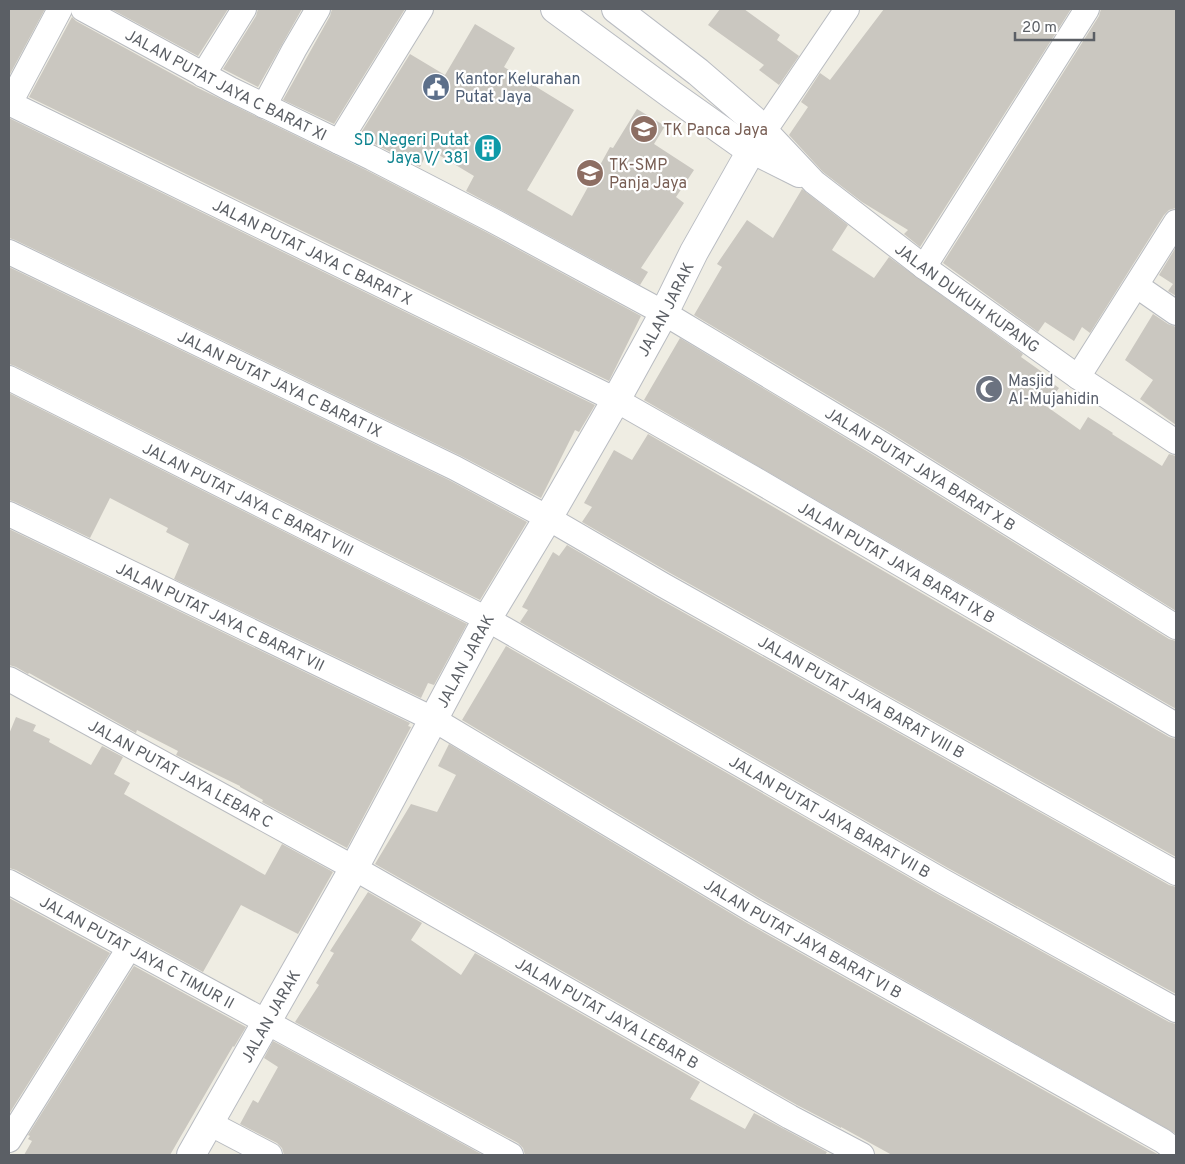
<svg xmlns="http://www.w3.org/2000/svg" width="1185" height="1164" font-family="Overpass,sans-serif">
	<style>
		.building { fill: #cac7c0 }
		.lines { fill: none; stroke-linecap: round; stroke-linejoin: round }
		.street-casing { stroke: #b8bbc0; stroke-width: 26 }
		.secondary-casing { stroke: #b9bcc2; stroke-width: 30 }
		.street { stroke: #fff; stroke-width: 24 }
		.secondary { stroke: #fff; stroke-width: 28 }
		.labels { text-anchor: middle; stroke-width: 4.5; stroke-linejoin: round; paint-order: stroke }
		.service-label { font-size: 16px; fill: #4e5e75; stroke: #fff; text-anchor: start }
		.street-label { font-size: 16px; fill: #5b5f65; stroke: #fff }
		.education-label { font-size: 16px; fill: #785e54; stroke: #fff; text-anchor: start }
		.culture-label { font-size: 16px; fill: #0d838f; stroke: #fff; text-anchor: end }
		.worship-label { font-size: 16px; fill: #5b616d; stroke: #fff; text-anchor: start }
	</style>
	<rect width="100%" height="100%" fill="#efede3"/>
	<path class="building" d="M9 9H45L9 76Z
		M111 9H228L198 56Z
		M258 9H302L258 87 223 69 256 16Z
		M332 9H405L334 124 283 100 330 16Z
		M720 9H744L780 35 777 40 799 56 779 85 759 70 764 65 708 25Z
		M884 9H1071L920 247 904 234 908 230 862 202 823 172 789 135 808 107 801 102 820 73 830 80Z
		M1101 9H1176V208L1169 210 1164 215 1090 333 1082 327 1074 341 1045 322 1038 332 943 263 1099 16Z
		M72 17 76 21 196 87 366 170 486 232 641 316 609 381 29 97Z
		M475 24 515 48 504 67 574 110 527 190 572 216 610 147 613 148 637 109 665 126 654 144 694 170 676 197 684 203 641 268 648 272 640 285 466 191 474 176 429 149 420 167 359 136 410 54 445 75Z
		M9 118 595 405 579 432 575 430 541 498 461 456 15 240 9 238Z
		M802 189 848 225 832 250 874 278 889 257 1023 354 1021 357 1045 374 1044 377 1059 388 1046 406 1080 430 1088 417 1113 433 1112 434 1162 466 1169 454 1176 456V611L889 432 694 315 722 267 717 264 747 220 773 238Z
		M1176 247V296L1168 291 1173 284 1159 275Z
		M9 267 449 480 527 522 480 600 15 366 9 364Z
		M1153 314 1168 324 1176 327V425L1140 399 1153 380 1125 360Z
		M680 338 875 456 1169 639 1176 641V709L644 400Z
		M9 393 467 624 434 685 428 683 421 698 174 579 189 544 166 532 168 528 110 498 90 538 15 502 9 500Z
		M648 434 1169 737 1176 739V857L670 573 582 522 592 507 584 503 614 450 632 460Z
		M9 529 410 723 408 726 411 727 347 848 262 802 263 800 240 787V786L176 755 178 751 137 730 136 733 29 673 28 674 16 667 9 665Z
		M567 545 656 597 1169 885 1176 887V994L948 868 520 622 528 610 522 607 553 552 559 556Z
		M506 646 934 892 1169 1022 1176 1024V1134L761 899 462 720Z
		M16 717 36 725 33 731 50 739 49 742 91 765 102 746 123 757 114 774 130 783 124 794 265 875 282 844 333 872 298 934 241 905 203 972 16 870 9 868V734Z
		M449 744 747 923 1159 1155H892L841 1127V1128L797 1105 375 864 411 804 437 812 456 775 438 766Z
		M368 892 422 923 411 940 461 975 475 953 700 1082 690 1099 745 1129 754 1113 827 1152 825 1155H525L523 1148 518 1143 295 1022 319 985 316 983 334 953 330 951Z
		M9 898 110 953 9 1114Z
		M134 966 246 1027 234 1047 233 1046 170 1155H24L32 1141 28 1139 30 1136 28 1135Z
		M273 1041 483 1155H284L282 1148 277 1143 240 1124 253 1100 258 1103 278 1067 264 1058Z"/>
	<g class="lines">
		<g class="street-casing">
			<g id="street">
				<path id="s1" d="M83 9 230 89 372 158 492 220 664 313 882 444 1176 627"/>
				<path id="s2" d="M847 9 765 130 814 182 924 267 1078 377 1176 442"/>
				<path d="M203 75 244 9"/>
				<path id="s3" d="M9 103 616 400 753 478 1176 725"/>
				<path d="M10 103 60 9"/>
				<path d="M264 106 294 50 318 9"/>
				<path d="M339 142 421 9"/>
				<path d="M751 151 799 175"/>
				<path id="s4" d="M9 252 455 468 541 514 663 585 1176 873"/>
				<path d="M924 267 1087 9"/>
				<path d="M1137 286 1176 313"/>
				<path d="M1078 377 1176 222"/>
				<path id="s5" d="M9 378 487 619 941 880 1176 1010"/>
				<path id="s6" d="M9 514 433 719 754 911 1163 1141 1176 1151"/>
				<path id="s7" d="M9 679 354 868 790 1117 862 1155"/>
				<path id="s8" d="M9 882 511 1155"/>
				<path d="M209 1123 270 1155"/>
				<path d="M9 1140 129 948"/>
			</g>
		</g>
		<g class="secondary-casing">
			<g id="secondary">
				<path d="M555 9 672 95 751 151"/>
				<path id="s9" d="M191 1155 354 868 487 619 548 518 616 400 664 313 694 252 751 151 765 130 698 72 616 9"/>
			</g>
		</g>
		<use href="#street" class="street"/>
		<use href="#secondary" class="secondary"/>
	</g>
	<defs>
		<g id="civic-disc" transform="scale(1.4375)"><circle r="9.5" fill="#5c6f8a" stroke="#fff"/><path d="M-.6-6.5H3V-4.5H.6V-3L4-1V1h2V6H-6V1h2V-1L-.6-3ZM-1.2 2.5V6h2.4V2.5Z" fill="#fff"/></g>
		<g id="school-disc" transform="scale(1.4375)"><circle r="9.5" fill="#8d6e63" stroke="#fff"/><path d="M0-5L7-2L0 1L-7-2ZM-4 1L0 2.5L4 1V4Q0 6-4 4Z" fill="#fff"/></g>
		<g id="building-disc" transform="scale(1.4375)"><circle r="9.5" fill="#0f9aa8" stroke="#fff"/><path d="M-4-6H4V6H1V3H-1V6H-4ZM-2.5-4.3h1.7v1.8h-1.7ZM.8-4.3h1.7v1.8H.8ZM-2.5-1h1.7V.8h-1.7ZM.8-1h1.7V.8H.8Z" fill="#fff"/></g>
		<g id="mosque-disc" transform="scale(1.4375)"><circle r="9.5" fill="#6b7280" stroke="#fff"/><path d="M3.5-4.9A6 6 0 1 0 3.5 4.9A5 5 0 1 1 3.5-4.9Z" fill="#fff"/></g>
	</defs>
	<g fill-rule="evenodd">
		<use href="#civic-disc" x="436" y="87"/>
		<use href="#school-disc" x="644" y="129"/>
		<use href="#building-disc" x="488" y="148"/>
		<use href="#school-disc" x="590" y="173"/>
		<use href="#mosque-disc" x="989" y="389"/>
	</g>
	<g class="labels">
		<g class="service-label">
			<text x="455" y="84">Kantor Kelurahan<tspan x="455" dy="18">Putat Jaya</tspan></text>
		</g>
		<g class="street-label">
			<text dy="6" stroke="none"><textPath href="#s1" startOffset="162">JALAN PUTAT JAYA C BARAT XI</textPath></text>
			<text dy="6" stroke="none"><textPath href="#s3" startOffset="338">JALAN PUTAT JAYA C BARAT X</textPath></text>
			<text dy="6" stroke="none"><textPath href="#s2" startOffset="410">JALAN DUKUH KUPANG</textPath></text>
			<text dy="6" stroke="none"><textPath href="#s9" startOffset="970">JALAN JARAK</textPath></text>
			<text dy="6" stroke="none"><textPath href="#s4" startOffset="301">JALAN PUTAT JAYA C BARAT IX</textPath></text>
			<text dy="6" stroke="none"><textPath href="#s1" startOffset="956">JALAN PUTAT JAYA BARAT X B</textPath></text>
			<text dy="6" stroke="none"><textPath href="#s5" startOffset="268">JALAN PUTAT JAYA C BARAT VIII</textPath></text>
			<text dy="6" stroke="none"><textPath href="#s3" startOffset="1000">JALAN PUTAT JAYA BARAT IX B</textPath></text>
			<text dy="6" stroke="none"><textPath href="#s6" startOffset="235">JALAN PUTAT JAYA C BARAT VII</textPath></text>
			<text dy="6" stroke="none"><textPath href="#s9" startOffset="565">JALAN JARAK</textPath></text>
			<text dy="6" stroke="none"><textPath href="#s4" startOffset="962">JALAN PUTAT JAYA BARAT VIII B</textPath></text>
			<text dy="6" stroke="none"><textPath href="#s7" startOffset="196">JALAN PUTAT JAYA LEBAR C</textPath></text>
			<text dy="6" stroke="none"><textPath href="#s5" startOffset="931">JALAN PUTAT JAYA BARAT VII B</textPath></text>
			<text dy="6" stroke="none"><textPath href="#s6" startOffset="901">JALAN PUTAT JAYA BARAT VI B</textPath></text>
			<text dy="6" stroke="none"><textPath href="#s8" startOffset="146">JALAN PUTAT JAYA C TIMUR II</textPath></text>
			<text dy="6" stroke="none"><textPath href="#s7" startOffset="685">JALAN PUTAT JAYA LEBAR B</textPath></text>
			<text dy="6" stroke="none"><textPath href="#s9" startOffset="160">JALAN JARAK</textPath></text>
		</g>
		<g class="education-label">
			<text x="663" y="135">TK Panca Jaya</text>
			<text x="609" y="170">TK-SMP<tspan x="609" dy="18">Panja Jaya</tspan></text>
		</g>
		<g class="culture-label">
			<text x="469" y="145">SD Negeri Putat<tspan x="469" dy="18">Jaya V/ 381</tspan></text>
		</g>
		<g class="worship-label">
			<text x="1008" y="386">Masjid<tspan x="1008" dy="18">Al-Mujahidin</tspan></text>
		</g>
	</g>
	<rect width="1185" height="1164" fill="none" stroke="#5b5f65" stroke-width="20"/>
	<path d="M1015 32v8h79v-8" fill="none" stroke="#5b5f65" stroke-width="2.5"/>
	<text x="1022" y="32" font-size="15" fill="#5b5f65" stroke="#ffffff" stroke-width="4" paint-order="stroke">20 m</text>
</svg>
